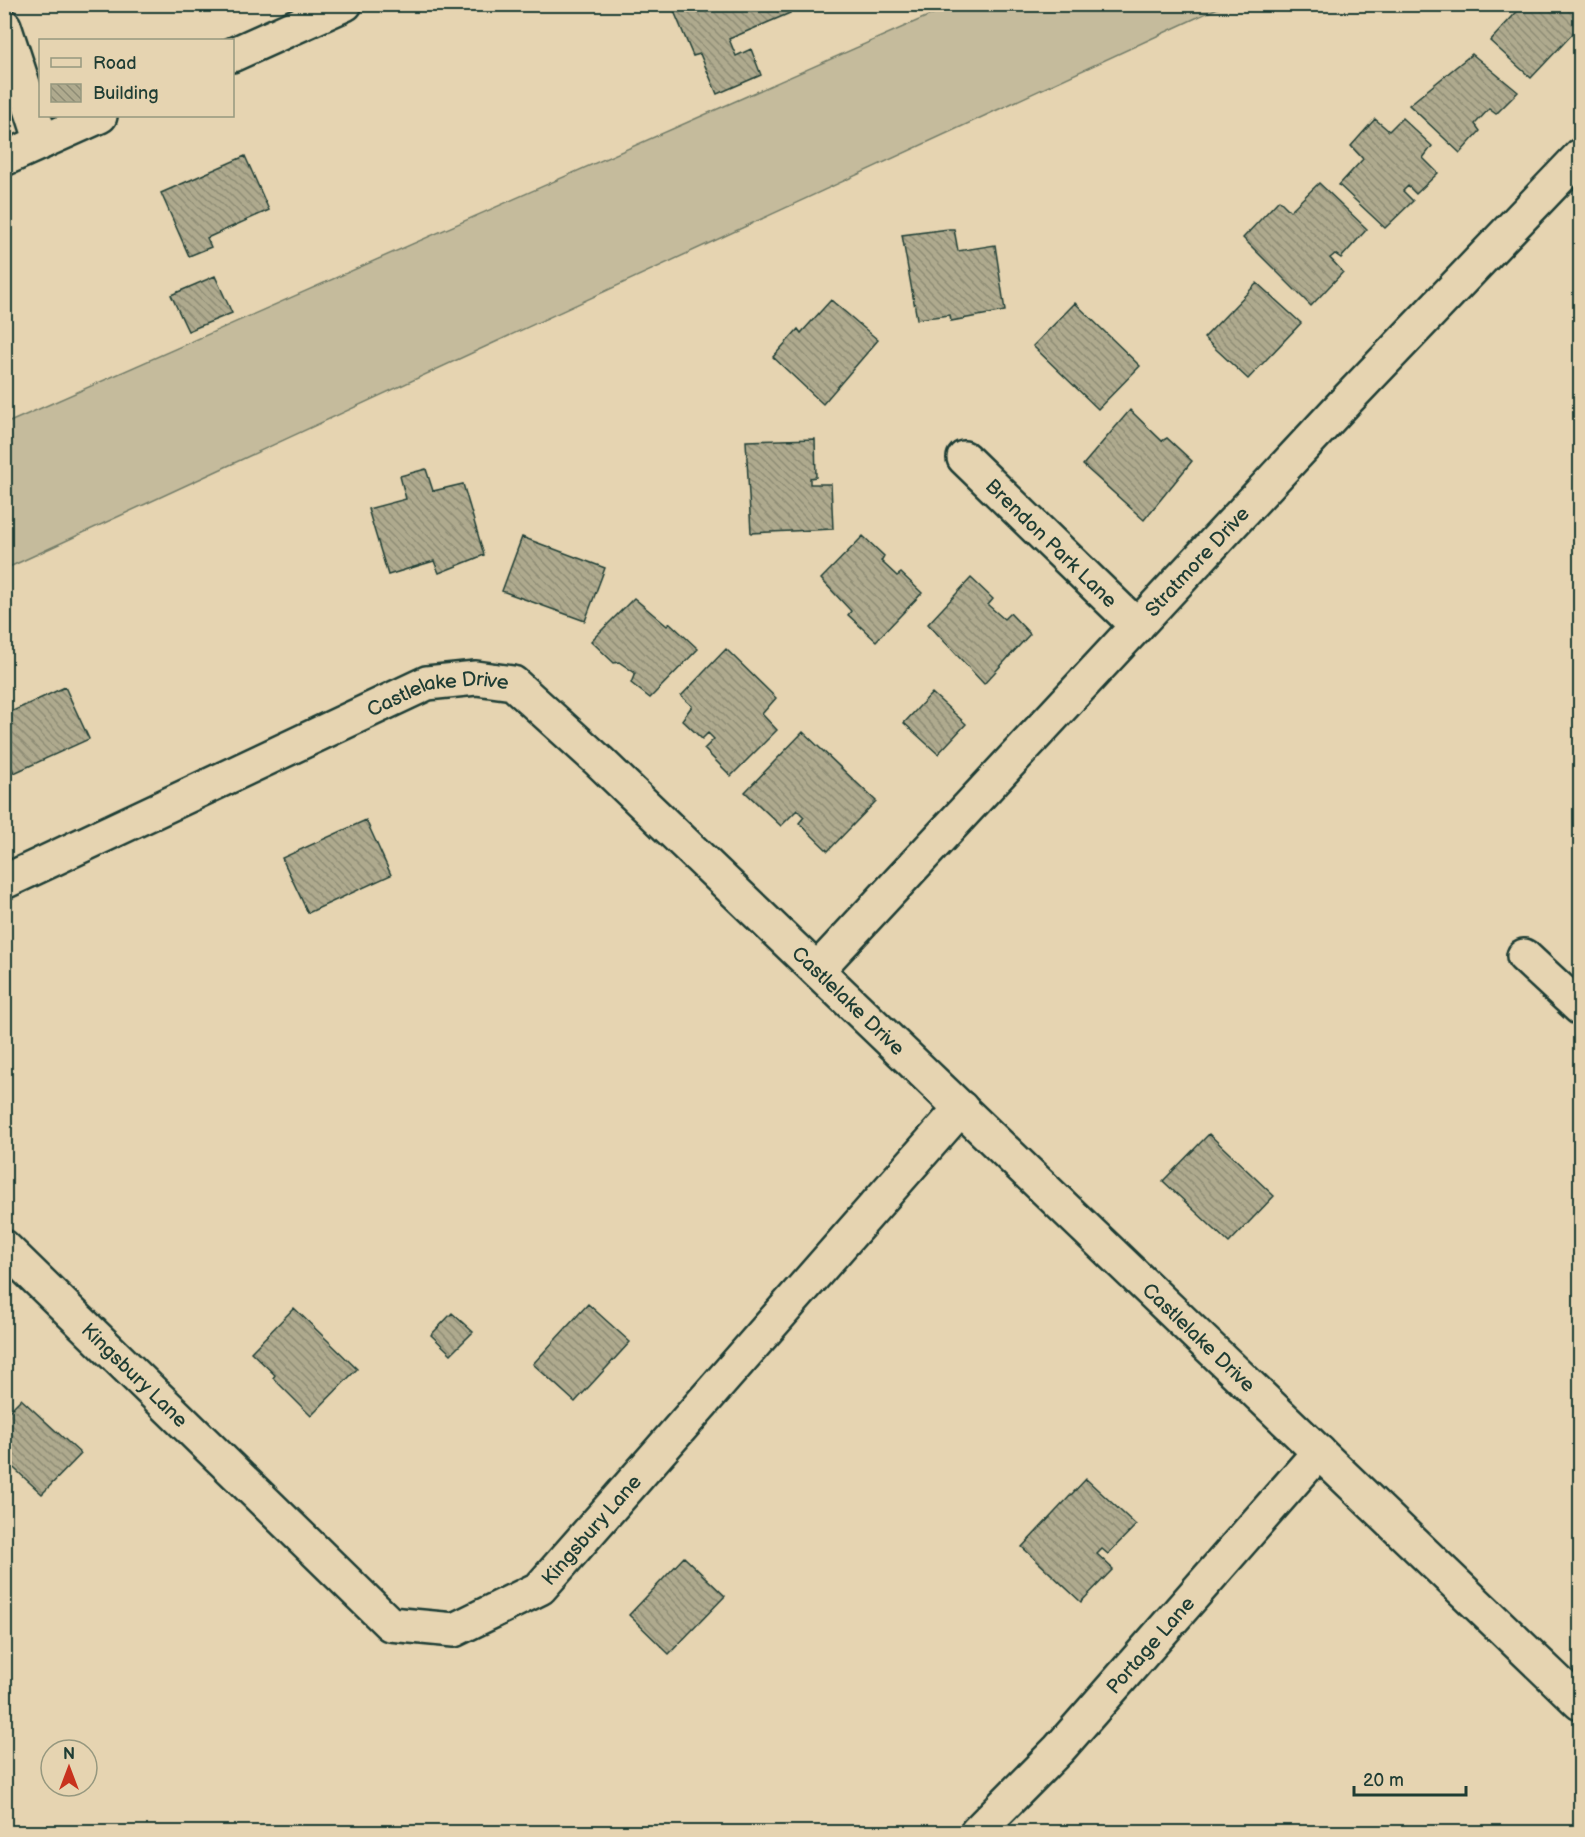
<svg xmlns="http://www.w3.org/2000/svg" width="1585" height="1837" font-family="'Balsamiq Sans',sans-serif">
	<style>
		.grass { fill: #c5bb9c; stroke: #727c68; stroke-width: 1.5 }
		.building { fill: url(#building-back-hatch); stroke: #1f3d34; stroke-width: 1.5 }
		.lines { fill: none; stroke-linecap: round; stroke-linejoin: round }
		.minor-casing { stroke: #1f3d34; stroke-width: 38 }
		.minor { stroke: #e6d4b1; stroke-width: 33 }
		.labels { text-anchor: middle; stroke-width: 4.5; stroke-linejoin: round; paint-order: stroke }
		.street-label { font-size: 20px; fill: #1f3d34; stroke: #e6d4b1 }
	</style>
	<defs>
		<pattern id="building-back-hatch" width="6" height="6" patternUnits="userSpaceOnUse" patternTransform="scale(1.5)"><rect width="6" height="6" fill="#afaa8e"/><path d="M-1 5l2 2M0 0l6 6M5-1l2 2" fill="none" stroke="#8e8c75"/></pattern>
	</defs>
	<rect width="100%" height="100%" fill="#e6d4b1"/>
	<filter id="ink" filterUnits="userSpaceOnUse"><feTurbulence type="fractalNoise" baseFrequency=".0167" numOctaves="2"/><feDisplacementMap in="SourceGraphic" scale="12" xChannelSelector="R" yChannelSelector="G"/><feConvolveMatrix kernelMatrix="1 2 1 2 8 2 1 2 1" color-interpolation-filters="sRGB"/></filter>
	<g filter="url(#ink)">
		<path class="grass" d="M953 5H1224L5 569V424Z"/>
		<path class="building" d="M671 4H786L790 13 729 39 736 56 751 49 761 75 717 94 700 54 693 56Z
			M1524 4H1569L1580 15V26L1531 78 1490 41Z
			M1472 54 1518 92 1496 114 1489 109 1475 124 1480 131 1460 153 1409 105Z
			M1402 118 1432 146 1423 158 1438 173 1416 194 1408 186 1403 191 1413 201 1385 228 1339 185 1363 159 1351 146 1375 119 1389 131Z
			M245 156 269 210 207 238 211 247 189 256 161 193Z
			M1319 183 1367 229 1341 258 1335 254 1330 258 1343 272 1311 306 1243 238 1279 200 1290 211Z
			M949 229H954L958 251 995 245 1005 311 951 321 950 315 917 319 902 235Z
			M215 276 232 313 188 331 171 295Z
			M1257 283 1301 323 1248 379 1204 338Z
			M831 300 878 340 823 404 773 357 798 329 801 333Z
			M1075 303 1140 366 1098 409 1033 346Z
			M1130 410 1162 441 1167 438 1192 461 1144 520 1083 465Z
			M815 439 816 477 810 478V484H831L833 529 751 533 746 441Z
			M426 469 433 491 463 484 484 555 439 573 434 561 388 575 368 509 406 499 400 476Z
			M863 536 884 556 881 561 897 576 901 573 922 593 876 641 848 615 851 611 821 579Z
			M522 537 605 568 585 621 502 591Z
			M971 578 993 599 988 605 1004 619 1010 613 1030 634 984 684 928 624Z
			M634 598 667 626 670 623 698 649 650 698 631 683 635 673 619 662 614 663 591 641Z
			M726 649 776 698 762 714 777 730 731 776 704 749 714 739 708 733 702 739 682 720 692 706 681 696Z
			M65 687 89 739 14 773 4 752V715Z
			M932 693 966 724 938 754 904 723Z
			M803 732 876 801 828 851 799 823 804 817 797 810 781 826 745 792Z
			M366 820 391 875 308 913 282 858Z
			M1209 1134 1274 1196 1229 1243 1163 1181Z
			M588 1304 630 1342 575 1402 533 1364Z
			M294 1308 357 1369 311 1416 273 1378 275 1375 251 1352Z
			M452 1313 473 1332 451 1354 431 1335Z
			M21 1399 81 1454 42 1494 4 1459V1416Z
			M1086 1479 1136 1525 1108 1554 1102 1549 1097 1554 1113 1569 1081 1602 1022 1547Z
			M684 1557 725 1596 669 1654 629 1615Z"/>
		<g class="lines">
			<g class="minor-casing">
				<g id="minor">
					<path d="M4 26 42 142"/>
					<path d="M232 55 345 4"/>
					<path d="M4 159 100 116"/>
					<path id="s1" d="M964 458 1137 626"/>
					<path id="s2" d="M4 882 427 683 476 678 513 683 599 761 1580 1703"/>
					<path d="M1524 956 1580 1008"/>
					<path id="s3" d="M817 970 1346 401 1580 156"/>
					<path id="s4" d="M4 1247 390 1624 454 1630 540 1588 961 1108"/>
					<path id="s5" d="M977 1832 1059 1749 1319 1452"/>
				</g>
			</g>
			<use href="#minor" class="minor"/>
		</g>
	</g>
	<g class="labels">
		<g class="street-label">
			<text dy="7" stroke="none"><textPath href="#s1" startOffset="122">Brendon Park Lane</textPath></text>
			<text dy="7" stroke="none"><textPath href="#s3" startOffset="558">Stratmore Drive</textPath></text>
			<text dy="7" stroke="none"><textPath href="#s2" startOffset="476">Castlelake Drive</textPath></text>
			<text dy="7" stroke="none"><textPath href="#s2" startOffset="1016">Castlelake Drive</textPath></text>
			<text dy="7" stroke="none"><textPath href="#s2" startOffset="1502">Castlelake Drive</textPath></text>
			<text dy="7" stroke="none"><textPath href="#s4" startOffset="183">Kingsbury Lane</textPath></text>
			<text dy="7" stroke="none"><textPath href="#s4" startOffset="777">Kingsbury Lane</textPath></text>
			<text dy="7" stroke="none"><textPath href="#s5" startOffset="255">Portage Lane</textPath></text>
		</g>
	</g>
	<rect width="1585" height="1837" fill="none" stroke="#e6d4b1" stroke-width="24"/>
	<rect x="12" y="12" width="1561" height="1813" fill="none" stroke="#1f3d34" stroke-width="2" filter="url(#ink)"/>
	<rect x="39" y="39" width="195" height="78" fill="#e6d4b1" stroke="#96987f" stroke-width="1.5"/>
	<rect x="51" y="58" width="30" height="9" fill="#e6d4b1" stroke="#96987f" stroke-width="1.5"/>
	<text x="93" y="69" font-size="18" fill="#1f3d34">Road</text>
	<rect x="51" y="84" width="30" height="18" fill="url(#building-back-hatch)" stroke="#96987f" stroke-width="1.5"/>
	<text x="93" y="99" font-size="18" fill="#1f3d34">Building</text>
	<g transform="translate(69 1768)"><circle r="28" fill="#e6d4b1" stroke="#96987f" stroke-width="1.5"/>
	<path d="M0-4.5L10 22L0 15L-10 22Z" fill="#c8321e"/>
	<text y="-9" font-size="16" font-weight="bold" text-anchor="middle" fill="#1f3d34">N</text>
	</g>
	<path d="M1354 1786v9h112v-9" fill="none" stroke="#1f3d34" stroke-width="3"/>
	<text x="1363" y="1786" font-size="18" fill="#1f3d34" stroke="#e6d4b1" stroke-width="4.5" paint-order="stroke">20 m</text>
</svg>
